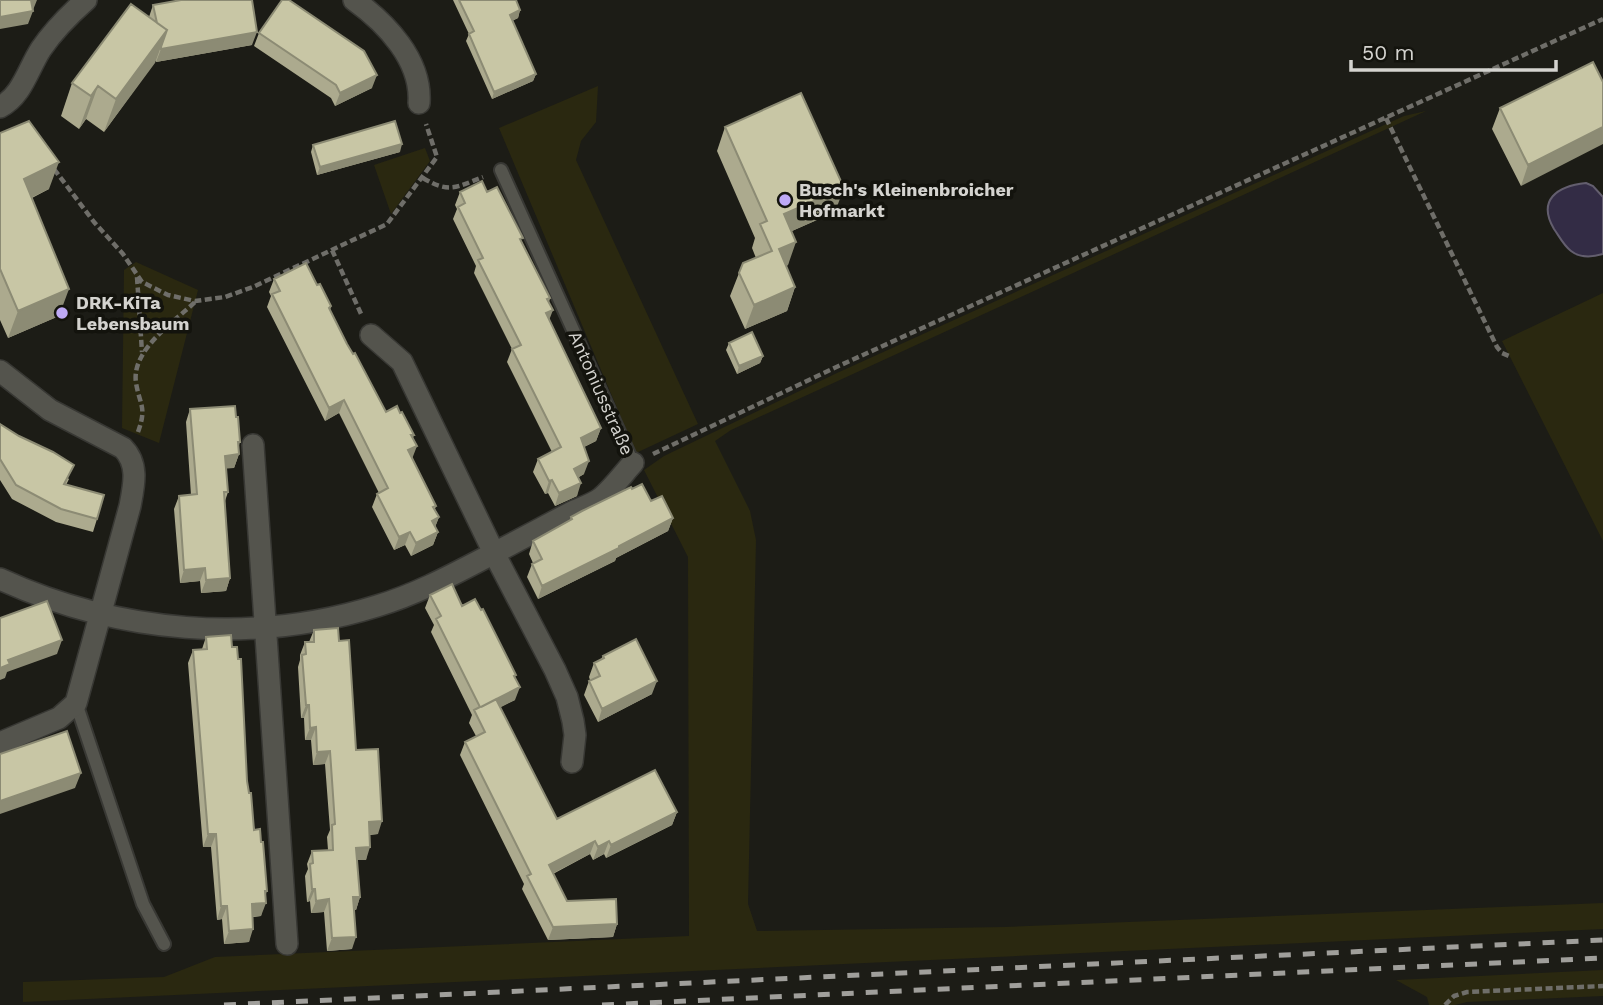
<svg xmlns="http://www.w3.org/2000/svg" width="1603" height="1005" font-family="'Work Sans',sans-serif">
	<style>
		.green { fill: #2a2810 }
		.water { fill: #332c45; stroke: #635e6e; stroke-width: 2 }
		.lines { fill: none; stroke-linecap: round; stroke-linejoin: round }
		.lane-casing { stroke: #383834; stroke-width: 16 }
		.street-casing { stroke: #383834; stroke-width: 24 }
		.path { stroke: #6f6e69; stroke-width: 4.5; stroke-dasharray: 7 3.5; stroke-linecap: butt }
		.lane { stroke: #54544d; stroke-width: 12 }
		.street { stroke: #54544d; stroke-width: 21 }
		.rail { stroke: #a09f9b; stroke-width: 5; stroke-dasharray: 12 12; stroke-linecap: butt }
		.wall { fill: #acaa8e }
		.shaded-wall { fill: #8c8b74 }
		.building { fill: #c8c6a5; stroke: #8c8b74; stroke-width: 2 }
		.poi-dot { fill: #bea9f5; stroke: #13130d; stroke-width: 2.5 }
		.labels { text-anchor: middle; stroke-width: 7; stroke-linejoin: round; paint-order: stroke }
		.poi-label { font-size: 18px; font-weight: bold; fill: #d4d3cf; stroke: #13130d; text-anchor: start }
		.street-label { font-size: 18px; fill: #d4d3cf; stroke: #13130d }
	</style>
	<rect width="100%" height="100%" fill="#1c1c16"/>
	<path class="green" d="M598 86 596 122 581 141 576 160 698 424 636 453 499 128Z
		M1426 111 731 430 715 441 750 511 756 540 748 904 757 931 1005 927 1603 903V929L23 1002V982L164 977 215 957 689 936 688 557 644 470 664 456 837 373 1404 116Z
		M425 148 430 161 391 214 374 165Z
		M136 262 198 290 159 443 122 428 124 270Z
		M1603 293V541L1502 341Z
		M1603 970V996L1467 1002 1455 1005H1429L1427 997 1396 980Z"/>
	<path class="water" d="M1586 183 1593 186 1603 197V254C1593 257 1580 258 1571 251 1564 246 1559 236 1554 229 1537 200 1557 186 1586 183Z"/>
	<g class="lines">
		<g class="lane-casing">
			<path id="lane" d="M501 170 633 463
				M76 703 143 904 164 944"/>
		</g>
		<g class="street-casing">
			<path id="street" d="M354 0C386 23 422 60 419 103
				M0 107C22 96 28 69 41 49 54 30 69 15 86 0
				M371 335 402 362 494 553 555 670 567 697 573 721 575 735 572 762
				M0 371 50 410 123 448C139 464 134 485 130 506L76 703 59 718 0 743
				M253 445 287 944
				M0 579C118 633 252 645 377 606 421 593 461 570 502 549 525 537 549 524 572 512 581 508 593 504 601 498 613 488 623 474 633 463"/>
		</g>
		<path class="path" d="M1386 118 1497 347 1502 353 1509 356
			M54 169 94 222 123 254 142 282 168 295 195 301 225 297 253 287 387 224 437 157 426 124
			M423 178C449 194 457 187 483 177
			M332 250 362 316
			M137 277 142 352
			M138 432C147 407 140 406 136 383 131 350 173 323 195 302
			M653 454 832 369 1603 19
			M1445 1005 1454 996 1467 992 1603 986"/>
		<use href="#lane" class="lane"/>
		<use href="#street" class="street"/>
		<path class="rail" d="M224 1005 1603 940
			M602 1005 1603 958"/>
	</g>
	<path class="wall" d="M453 0H516L520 10 518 18 512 21 536 74 533 81 492 99 466 41 469 34Z
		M153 5 252 45 156 62V60L104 132 86 119 79 129 61 116 72 83 149 17Z
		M259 33 372 88 335 106 331 98 254 46Z
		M1603 82 1521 186 1492 129 1500 108Z
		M725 127 835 212 792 231 788 265 786 266 795 287 787 311 745 329 730 296 743 263 756 258 752 248 755 238 717 151Z
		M0 133 49 189 32 198 59 316 8 338 0 320Z
		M313 145 400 152 317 175 311 152Z
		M460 192H487L522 242 550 298 549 302V320L601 428 596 441 584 447V474L579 477 577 496 555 506 548 493 545 494 533 472 538 459 552 452 507 362 512 349 474 273 476 266 453 219 457 209 455 205Z
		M274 279 317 285 331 306 330 310 347 344 386 412 400 413 414 435 413 438 412 458 436 506 435 509 439 517 435 527 438 532 433 545 411 556 405 545 394 550 372 507 377 494 379 493 339 413 325 421 267 307 271 296 269 292Z
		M729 343 763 356 760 363 737 374 726 350Z
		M190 409 238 448 239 454 234 468H226L228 492 225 501 230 578 226 591 201 593 200 581 180 583 174 509 179 496 191 495 186 422Z
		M0 424 69 479 66 485 97 519 93 532 56 522 12 499 0 480Z
		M632 489 651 501 673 518 668 531 616 558 615 561 538 599 527 577 532 564 533 563 529 554 533 541 570 520 571 517Z
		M430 595 462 606 515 678V700L500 707 557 819 677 812 672 825 606 858 604 854 593 860 590 854 553 874 567 901 617 924 613 937 548 940 522 889 524 884 460 755 465 742 476 736 469 723 472 715 431 632 434 625 425 608Z
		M314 630 339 641 356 750 378 834 370 835 366 860H357L360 897 356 910H354L352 949 327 951 324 912 311 913 310 901 307 902 305 876 308 869 307 864 312 851 328 850 327 837 330 830 325 764 313 765 311 740H305L304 718H301L298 667 300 660V655L305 642H309Z
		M206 637 247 781 265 896 261 916 253 917 249 942 224 944 222 919 217 920 211 847H203L188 663 193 650 202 649Z
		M603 656 652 694 598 722 584 695 589 681 590 680 589 677 594 663 601 659Z"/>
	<path class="shaded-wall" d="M30 0H37L33 10 26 12Z
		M520 10 518 18 507 23 510 15Z
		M33 11 28 24 0 29V17Z
		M167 30 155 63 104 132 116 99Z
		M257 32 252 45 156 62 161 49Z
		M536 74 533 81 492 99 494 92Z
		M377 75 372 88 335 106 340 93Z
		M98 86 86 119 79 129 91 96Z
		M1603 127V144L1521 186 1528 165Z
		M402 144 400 152 317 175 320 167Z
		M59 162 49 189 14 206 24 179Z
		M844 188 835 212 776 238 784 214Z
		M796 242 788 265 770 273 779 249Z
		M795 287 787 311 745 329 754 305Z
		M69 289 59 316 8 338 18 311Z
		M553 310 548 323 546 313Z
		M763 356 760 363 737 374 739 366Z
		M344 400 339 413 325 421 329 408Z
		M601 428 596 441 576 451 581 438Z
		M238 442H240L236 455 239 454 234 468 221 469 225 456Z
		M417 446 412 459 408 450Z
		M589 461 584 474 570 482 574 469Z
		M552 480 548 493 545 494 549 481Z
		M581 483 577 496 555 506 559 493Z
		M439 517 434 530 432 521Z
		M673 518 668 531 616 558 615 561 538 599 542 586Z
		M410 532 405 545 394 550 399 537Z
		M438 532 433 545 411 556 416 543Z
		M205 568 200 581 180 583 184 570Z
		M230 578 226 591 201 593 206 580Z
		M62 640 57 654 7 672 5 678 0 680V668L8 660Z
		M657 681 652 694 598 722 602 709Z
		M520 687 515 700 478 719 481 707Z
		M306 705H309L304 718H301Z
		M316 727 311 740H305L310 728Z
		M330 751 325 764 313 765 317 752Z
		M81 773 75 788 0 814V801Z
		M677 812 672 825 606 858 611 845Z
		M382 821 378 834 364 835 369 822Z
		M208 834H216L211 847H203Z
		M595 841 590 854 544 878 549 865Z
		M609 841 604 854 593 860 598 847Z
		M370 847 366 860H352L356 848Z
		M312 889H315L310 901 307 902Z
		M265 891H267L263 903H266L261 916 247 917 252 904Z
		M353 897H360L356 910H349Z
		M329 899 324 912 311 913 316 901Z
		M221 906H227L222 919 217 920Z
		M617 924 613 937 548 940 553 927Z
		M253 929 249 942 224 944 229 931Z
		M356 937 352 949 327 951 332 938Z"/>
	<path class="building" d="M0 0H31L33 11 0 17Z
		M181 0H252L257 32 161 49V47L167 30 157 23 153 5Z
		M282 0H289L364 51 377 75 340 93 336 85 259 33Z
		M459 0H516L520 10 510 15 536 74 494 92 469 34 474 31Z
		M131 4 167 30 116 99 98 86 91 96 72 83Z
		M1593 62 1603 82V127L1528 165 1500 108Z
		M801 93 844 188 784 214 796 242 779 249 795 287 754 305 739 273 743 263 772 251 760 224 767 221 725 127Z
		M29 121 59 162 24 179 69 289 18 311 0 269V133Z
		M395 121 402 144 320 167 313 145Z
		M482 181 487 192 497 187 523 238 520 239 550 298 547 299 553 310 546 313 601 428 581 438 589 461 574 469 581 483 559 493 552 480 549 481 538 459 561 447 512 349 521 345 478 260 483 258 458 207 465 203 460 192Z
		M306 263 317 285 320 284 331 306 329 308 347 344 353 354 355 353 386 412 397 406 400 413 402 412 414 435H411L417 446 408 450 436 506 433 507 439 517 432 521 438 532 416 543 410 532 399 537 377 494 388 488 344 400 329 408 272 294 280 291 274 279Z
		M752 332 763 356 739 366 729 343Z
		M235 406 236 417H238L240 442H238L239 454 225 456 228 492H224L230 578 206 580 205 568 184 570 179 496 197 494 190 409Z
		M0 424 19 436 53 452 74 465 64 484 104 495 97 519 61 509 16 485 0 459Z
		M642 484 651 501 662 496 673 518 619 546V548L542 586 532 564 542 559 533 541 572 519 571 517 582 511 631 487 632 489Z
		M452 584 462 606 475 599 481 610 483 609 516 675 514 676 520 687 481 707 496 699 557 819 655 770 677 812 611 845 609 841 598 847 595 841 549 865 567 901 616 899 617 924 553 927 527 876 531 874 465 742 485 732 474 710 480 707 436 619 441 616 430 595Z
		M47 601 62 640 8 660 10 664 0 668V618Z
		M338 628 339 641 349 640 356 750 378 749 382 821 369 822 370 847 356 848 360 897H353L356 937 332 938 329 899 316 901 315 889H312L310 864 313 863 312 851 333 850 332 825 335 824 330 751 317 752 316 727 310 728 309 705H306L302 655 306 654 305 642H314V630Z
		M231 635 232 647H237L238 659H241L247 781 249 793H251L254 830 260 829 261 842H263L267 891H265L266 903 252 904 253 929 229 931 227 906H221L216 834H208L193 650 207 649 206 637Z
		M636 639 657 681 602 709 589 681 600 676 594 663 604 658 603 656Z
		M67 731 81 773 0 801V754Z"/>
	<g class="poi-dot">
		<circle cx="785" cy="200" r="7"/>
		<circle cx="62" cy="313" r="7"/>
	</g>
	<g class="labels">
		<g class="poi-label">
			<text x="799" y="196">Busch's Kleinenbroicher<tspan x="799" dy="21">Hofmarkt</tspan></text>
			<text x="76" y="309">DRK-KiTa<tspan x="76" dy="21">Lebensbaum</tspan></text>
		</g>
		<g class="street-label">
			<text transform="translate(601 393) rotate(66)" y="6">Antoniusstraße</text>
		</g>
	</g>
	<path d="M1351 60v10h205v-10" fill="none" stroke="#d4d3cf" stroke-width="3.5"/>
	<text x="1362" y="60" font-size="21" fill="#d4d3cf" stroke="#13130d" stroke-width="5" paint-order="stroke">50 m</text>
</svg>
